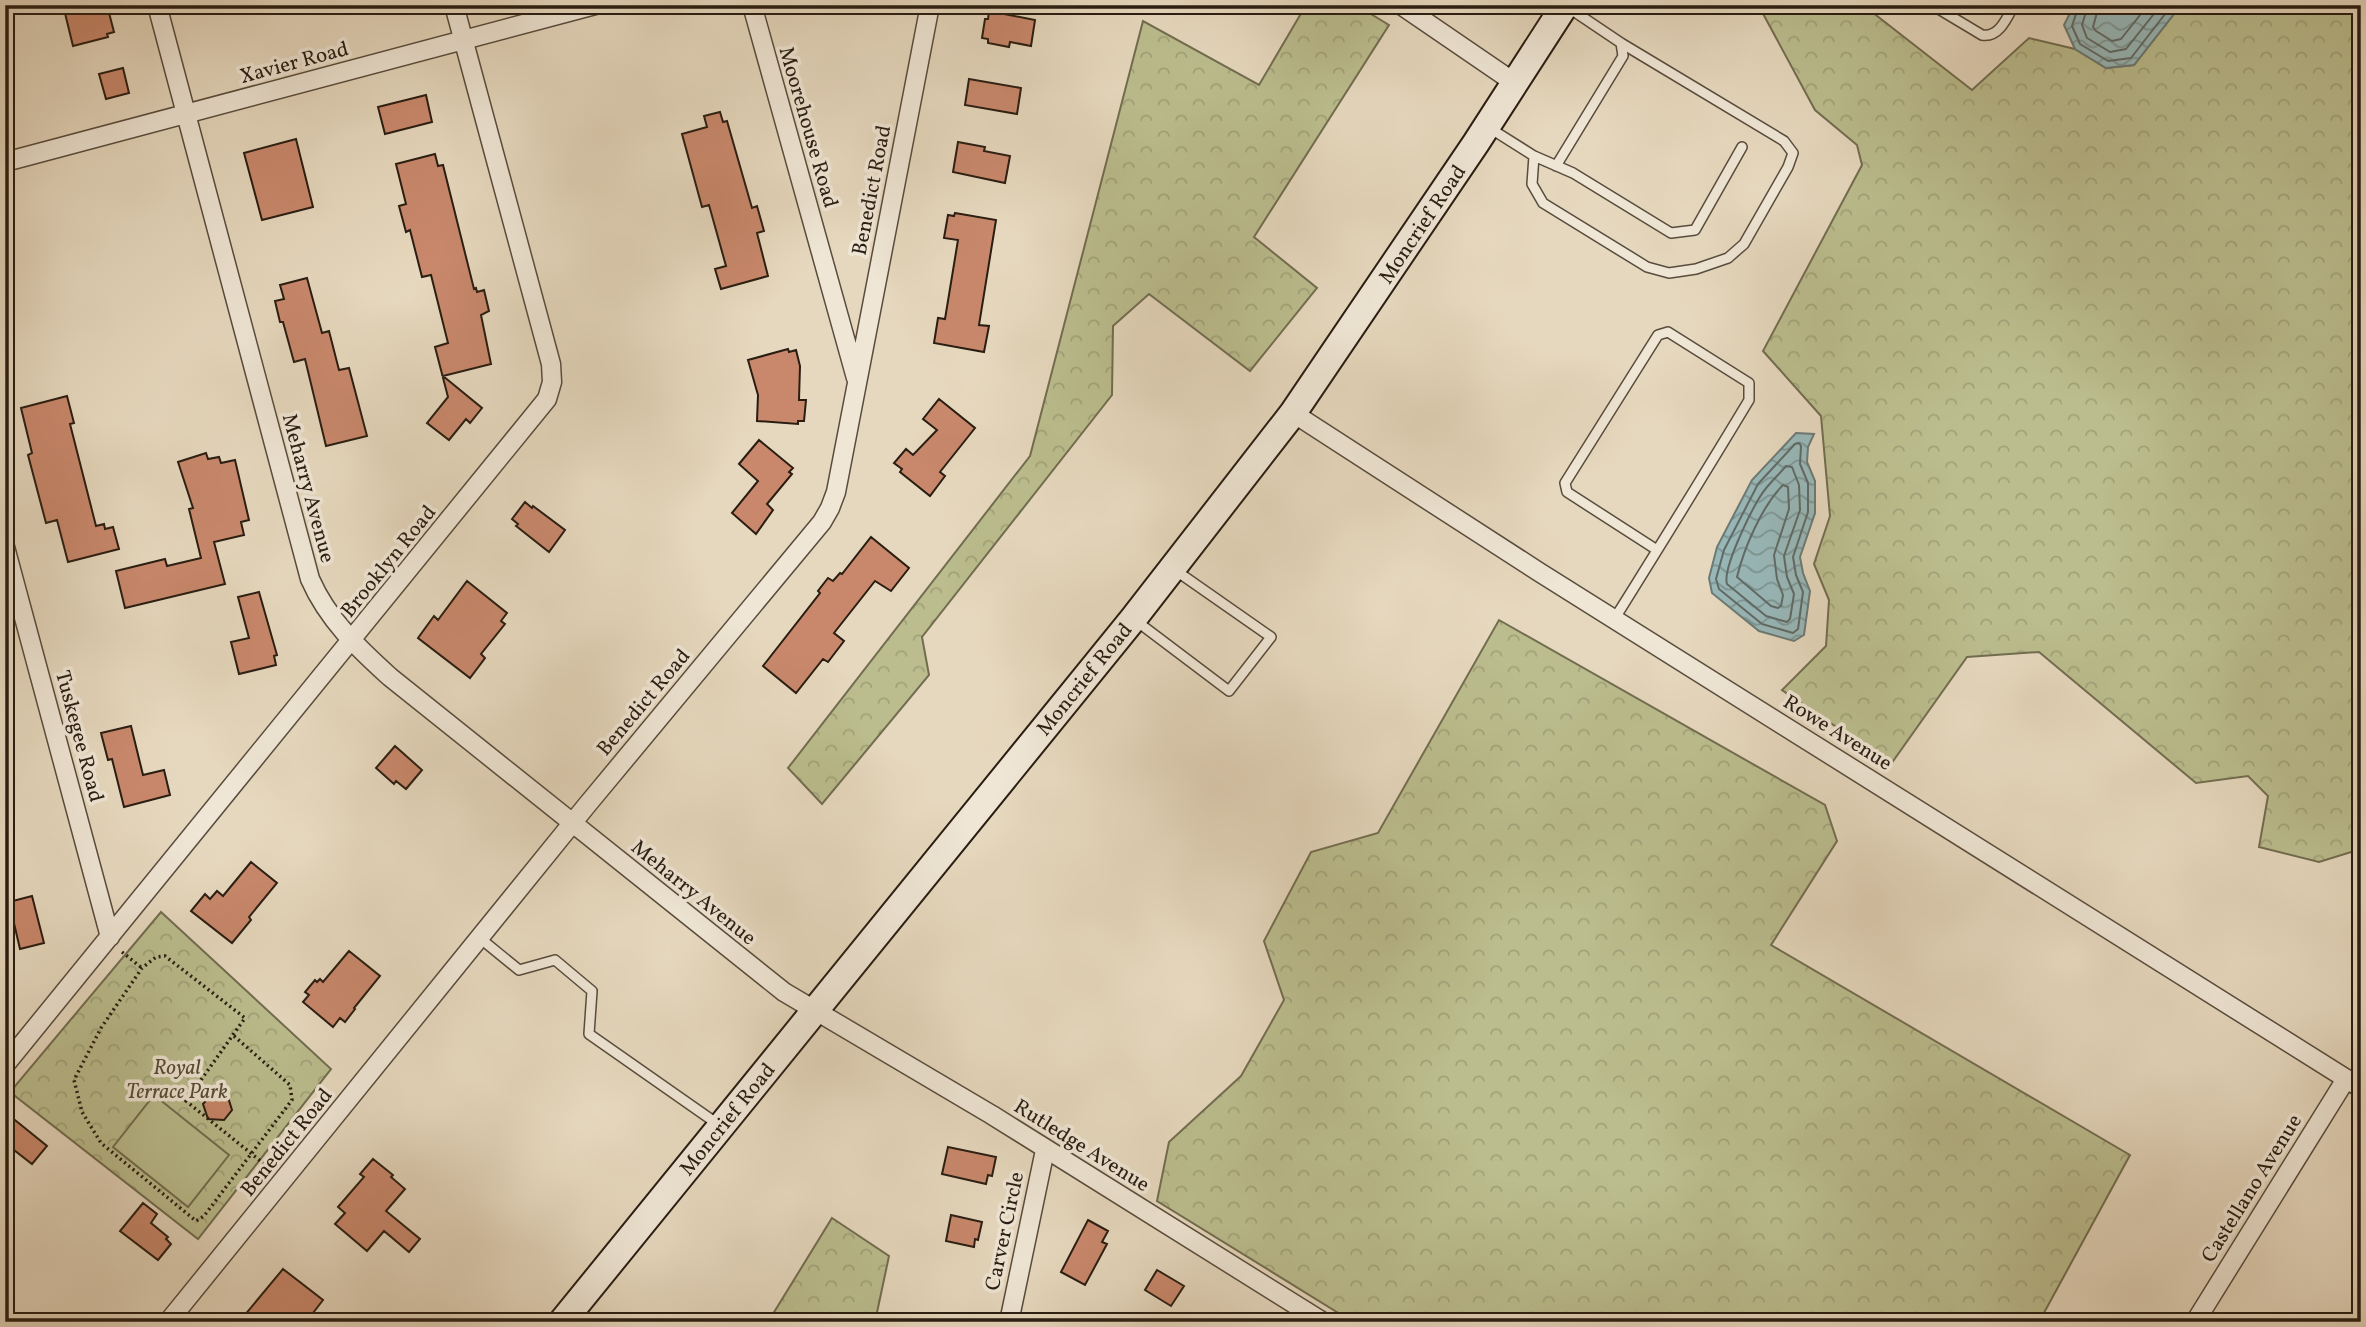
<svg xmlns="http://www.w3.org/2000/svg" width="2366" height="1327" font-family="Vollkorn,serif">
	<style>
		.forest { fill: url(#forest-crowns); stroke: #726d50; stroke-width: 2 }
		.garden { fill: #bbbd8e; stroke: #726d50; stroke-width: 2 }
		.water { fill: url(#water-waves); stroke: #6c7a76; stroke-width: 2 }
		.lines { fill: none; stroke-linecap: round; stroke-linejoin: round }
		.shore { stroke: #606a66; stroke-width: 2 }
		.building { fill: #c9886c; stroke: #291d12; stroke-width: 2 }
		.lane-casing { stroke: #584c3d; stroke-width: 12 }
		.street-casing { stroke: #584c3d; stroke-width: 21 }
		.secondary-casing { stroke: #291d12; stroke-width: 30 }
		.path { stroke: #291d12; stroke-width: 3.5; stroke-dasharray: 2 3.5; stroke-linecap: butt }
		.lane { stroke: #efe6d5; stroke-width: 9 }
		.street { stroke: #efe6d5; stroke-width: 18 }
		.secondary { stroke: #efe6d5; stroke-width: 26 }
		.labels { text-anchor: middle; stroke-width: 7; stroke-linejoin: round; paint-order: stroke }
		.street-label { font-size: 21px; fill: #291d12; stroke: #efe6d5 }
		.park-label { font-size: 21px; font-style: italic; fill: #554d37; stroke: #efe6d5 }
	</style>
	<defs>
		<pattern id="forest-crowns" width="20" height="18" patternUnits="userSpaceOnUse" patternTransform="scale(1.75)"><rect width="20" height="18" fill="#bbbd8e"/><path d="M2 6a3 3 0 1 1 6 0M12 15a3 3 0 1 1 6 0" fill="none" stroke="#a1a279"/></pattern>
		<pattern id="water-waves" width="16" height="10" patternUnits="userSpaceOnUse" patternTransform="scale(1.75)"><rect width="16" height="10" fill="#98b8b9"/><path d="M0 5q4-4 8 0t8 0" fill="none" stroke="#7c9595"/></pattern>
	</defs>
	<rect width="100%" height="100%" fill="#e6d8be"/>
	<filter id="stains"><feTurbulence type="fractalNoise" baseFrequency=".00286" numOctaves="4"/><feColorMatrix values="0 0 0 0 .2 0 0 0 0 .09 0 0 0 0 .02 0 0 0 .5 -.17"/></filter>
	<radialGradient id="worn" r=".72"><stop offset=".6" stop-color="#630" stop-opacity="0"/><stop offset="1" stop-color="#630" stop-opacity=".3"/></radialGradient>
	<path class="forest" d="M1306 5H1356L1389 25 1254 237 1317 288 1250 371 1149 294 1113 326 1112 395 922 637 929 675 822 804 788 768 1030 456 1143 21 1259 85Z
		M1753 5H1863L1972 90 2029 38 2075 49 2106 68 2134 65 2181 5H2361V849L2319 862 2259 847 2268 796 2248 776 2196 783 2039 652 1967 657 1891 764 1782 690 1826 646 1829 600 1814 564 1830 516 1821 416 1763 351 1862 165 1857 145 1815 110 1761 10Z
		M1499 620 1825 805 1837 841 1771 945 2130 1155 2039 1322H1353L1157 1201 1169 1142 1241 1076 1284 1000 1264 941 1311 852 1378 833Z
		M161 912 331 1069 198 1239 10 1092Z
		M832 1218 889 1256 875 1322H768Z"/>
	<path class="garden" d="M154 1095 229 1155 188 1207 113 1147Z"/>
	<path class="water" d="M2074 5H2181L2134 65 2106 68 2075 49 2064 25Z
		M1796 433 1814 434 1808 447 1807 462 1815 481V513L1800 557 1803 573 1810 591 1804 635 1794 641 1759 631 1712 593 1709 578 1717 547 1752 480Z"/>
	<g class="lines">
		<path class="shore" d="M2079 5 2072 26 2080 44 2108 61 2131 58 2172 5
			M2088 5 2082 25 2087 38 2110 52 2126 49 2161 5
			M2099 5 2093 27 2096 31 2112 41 2121 39 2148 5
			M1799 443 1801 446 1800 464 1808 483V512L1793 557 1796 575 1803 592 1798 629 1793 633 1762 624 1719 589 1716 579 1724 550 1758 484 1795 444Z
			M1786 466 1792 467 1799 485 1800 510 1784 556 1787 577 1794 594 1790 619 1787 622 1766 616 1727 584C1722 568 1755 501 1767 487 1773 480 1780 473 1786 466Z
			M1783 485 1788 487 1789 509 1774 555 1777 579 1783 595 1781 606 1778 608 1771 606 1737 577C1744 548 1762 506 1783 485Z"/>
	</g>
	<path class="building" d="M63 5H107L114 32 107 34 108 37 73 46Z
		M989 11 1035 20 1031 46 1010 42 1009 47 988 43V39L982 38 985 19H988Z
		M123 68 129 93 106 99 99 74Z
		M969 79 1021 88 1017 114 965 105Z
		M426 95 432 122 385 134 378 107Z
		M720 112 723 122 727 121 752 208 757 206 764 231 757 233 768 276 721 289 715 269 726 266 709 205 702 207 682 134 707 127 704 116Z
		M296 139 313 207 262 220 244 153Z
		M958 142 985 147 984 151 1010 156 1005 183 953 172Z
		M435 154 438 166 443 165 474 289 476 288 477 292 484 290 489 311 481 315 491 364 443 376 482 408 470 423 466 419 449 440 427 423 448 397 435 347 448 343 431 275 422 277 410 230 406 232 399 206 406 204 396 164Z
		M955 213 996 220 979 325 989 326 984 352 934 343 938 318 945 319 958 240 944 238 948 215 954 216Z
		M307 278 322 333 329 331 339 370 349 368 367 436 326 446 305 359 294 362 283 322H280L275 301 284 299 280 285Z
		M788 349 789 352 796 350 800 366 799 400H806L804 421H798V424L757 421 758 395 748 360Z
		M67 396 74 423 70 424 96 526 104 524 105 529 113 527 119 549 68 562 57 520 46 523 28 455 32 453 21 408Z
		M939 399 975 428 940 472 945 476 930 496 900 472 902 469 894 463 906 449 913 455 937 430 923 419Z
		M759 440 793 468 789 472 792 474 767 504 773 510 756 534 732 513 758 481 739 464Z
		M206 453 208 459 219 457 221 463 235 460 249 520 241 522 244 535 214 542 225 584 125 608 116 571 165 559 167 566 201 558 189 509 193 508 178 462Z
		M525 502 532 508 533 506 565 530 549 552 516 526 518 524 512 519Z
		M871 537 909 568 891 591 875 581 834 633 844 641 828 662 823 659 796 693 763 666 820 593 818 591 828 578 833 581 840 573 842 574Z
		M467 581 507 613 501 621 505 624 481 654 485 658 470 678 418 638 434 616 438 620Z
		M259 592 277 655 274 656 276 665 239 674 231 642 249 638 238 597Z
		M131 726 143 775 164 770 170 795 124 807 112 759 108 760 101 733Z
		M395 746 422 770 406 789 396 781 394 784 376 768Z
		M251 862 277 883 249 917 251 920 232 943 191 911 205 894 210 899 217 891 223 896Z
		M32 896 44 943 20 949 9 902Z
		M349 951 380 976 354 1008 355 1009 345 1022 340 1018 333 1027 303 1002 309 995 305 992 315 980 317 982 320 979 323 982Z
		M212 1094H227L232 1110 224 1120 208 1119 203 1104Z
		M5 1112 47 1146 32 1164 5 1143Z
		M948 1147 996 1157 992 1176 988 1175 986 1184 942 1174Z
		M373 1159 393 1175 391 1177 405 1189 386 1211 420 1239 409 1252 384 1231 367 1251 335 1224 345 1213 338 1207 364 1177 360 1174Z
		M143 1203 157 1214 151 1223 168 1237 166 1239 171 1244 158 1260 120 1231Z
		M951 1215 982 1222 978 1240 975 1239 974 1247 946 1241Z
		M1088 1220 1108 1231 1102 1242 1107 1244 1085 1285 1061 1272Z
		M283 1269 323 1300 306 1322H239Z
		M1157 1270 1184 1286 1171 1306 1145 1290Z"/>
	<g class="lines">
		<g class="lane-casing">
			<path id="lane" d="M1932 5 1982 35C1999 38 2007 18 2014 5
				M1488 127 1534 156 1573 173 1671 233 1695 230 1742 147
				M1534 156 1532 184 1543 203 1647 267 1669 273 1696 269 1728 258 1744 244 1788 167 1793 153 1784 141 1621 43
				M1556 166 1623 56 1621 43 1566 6
				M1615 618C1660 546 1705 473 1749 400V383L1668 332 1658 335 1565 483 1567 492 1657 550
				M1135 620 1229 691 1271 637 1175 570
				M481 939 519 970 555 960 592 991 589 1034 719 1125"/>
		</g>
		<g class="street-casing">
			<path id="street" d="M157 5 310 579C328 620 358 648 390 677L784 992 992 1115 1323 1322
				M752 5 856 378
				M1401 5 1515 83
				M5 162 595 5
				M1293 413 1539 572 2361 1088
				M5 547 110 937
				M5 1065 547 399 552 382 551 364 454 5
				M168 1322 587 805 822 522 830 508 836 492 930 5
				M1009 1322 1045 1150
				M2195 1322 2346 1079"/>
		</g>
		<g class="secondary-casing">
			<path id="secondary" d="M562 1322 1133 619 1293 413 1476 143 1565 5"/>
		</g>
		<path class="path" d="M122 952 142 968
			M234 1036 290 1085 292 1100 204 1216 196 1221 101 1143 82 1112 74 1080 101 1028 142 968 156 957 165 956 245 1018 186 1101 268 1167"/>
		<use href="#lane" class="lane"/>
		<use href="#street" class="street"/>
		<use href="#secondary" class="secondary"/>
	</g>
	<g class="labels">
		<g class="street-label">
			<text transform="translate(294 62) rotate(-15)" y="7">Xavier Road</text>
			<text transform="translate(809 127) rotate(74)" y="7">Moorehouse Road</text>
			<text transform="translate(871 190) rotate(-79)" y="7">Benedict Road</text>
			<text transform="translate(1422 224) rotate(-56)" y="7">Moncrief Road</text>
			<text transform="translate(309 488) rotate(75)" y="7">Meharry Avenue</text>
			<text transform="translate(388 561) rotate(-51)" y="7">Brooklyn Road</text>
			<text transform="translate(1084 679) rotate(-51)" y="7">Moncrief Road</text>
			<text transform="translate(643 702) rotate(-50)" y="7">Benedict Road</text>
			<text transform="translate(1838 732) rotate(32)" y="7">Rowe Avenue</text>
			<text transform="translate(80 736) rotate(75)" y="7">Tuskegee Road</text>
			<text transform="translate(694 892) rotate(39)" y="7">Meharry Avenue</text>
			<text transform="translate(727 1119) rotate(-51)" y="7">Moncrief Road</text>
			<text transform="translate(286 1142) rotate(-51)" y="7">Benedict Road</text>
			<text transform="translate(1082 1145) rotate(32)" y="7">Rutledge Avenue</text>
			<text transform="translate(2251 1188) rotate(-58)" y="7">Castellano Avenue</text>
			<text transform="translate(1004 1231) rotate(-78)" y="7">Carver Circle</text>
		</g>
		<g class="park-label">
			<text x="177" y="1074">Royal<tspan x="177" dy="24">Terrace Park</tspan></text>
		</g>
	</g>
	<rect width="2366" height="1327" fill="none" stroke="#e6d8be" stroke-width="28"/>
	<rect x="7" y="7" width="2352" height="1313" fill="none" stroke="#291d12" stroke-width="3.5"/>
	<rect x="14" y="14" width="2338" height="1299" fill="none" stroke="#291d12" stroke-width="2"/>
	<rect width="100%" height="100%" filter="url(#stains)"/>
	<rect width="100%" height="100%" fill="url(#worn)"/>
</svg>
